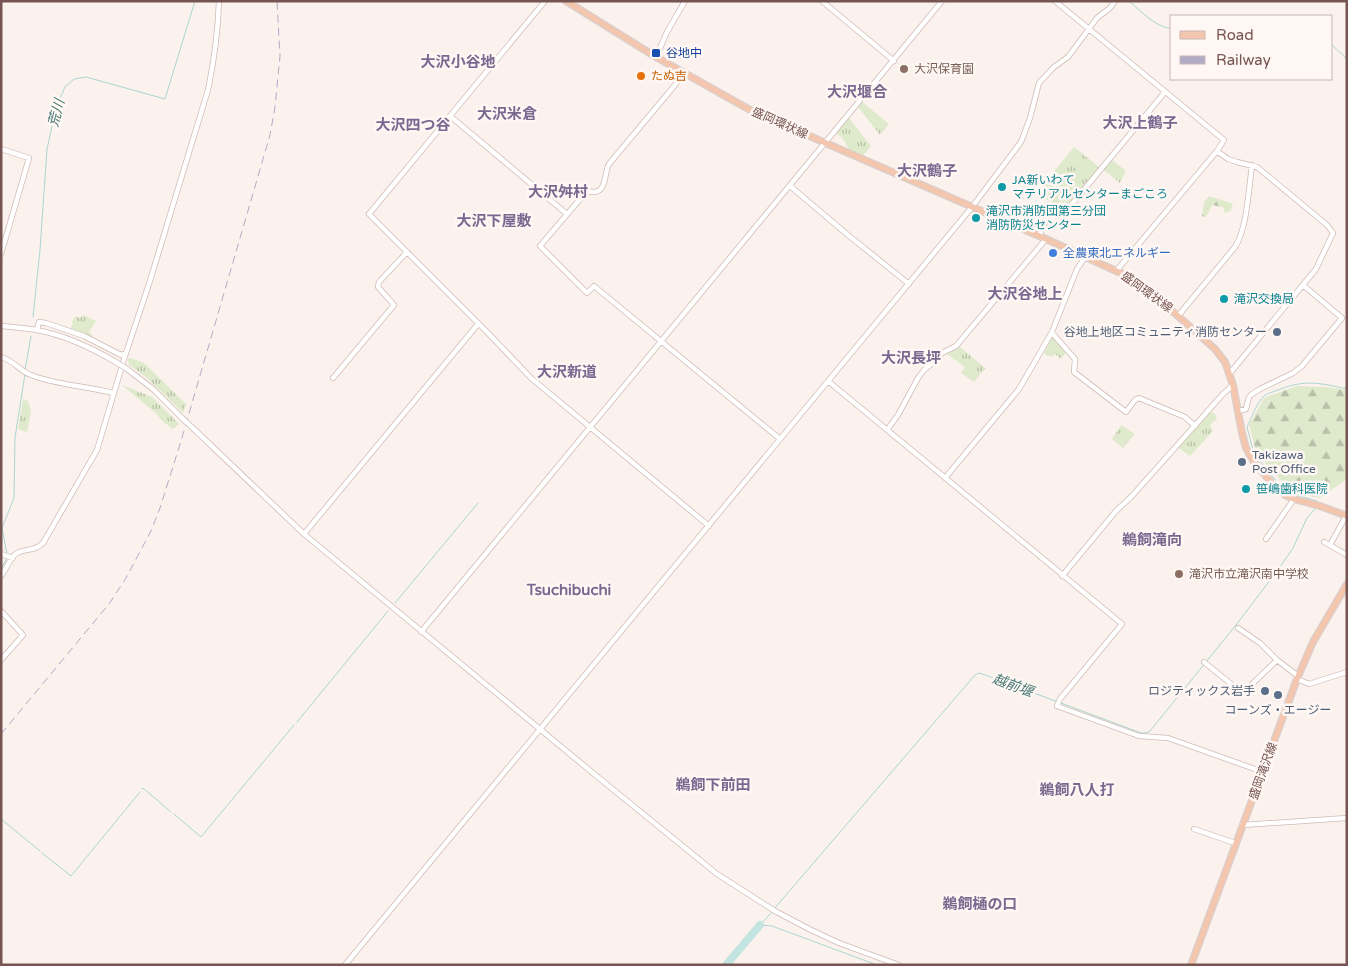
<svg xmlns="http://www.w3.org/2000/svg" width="1348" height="966" font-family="'Varela Round','Noto Sans JP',sans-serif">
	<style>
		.grass { fill: url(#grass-tufts) }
		.forest { fill: url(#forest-firs) }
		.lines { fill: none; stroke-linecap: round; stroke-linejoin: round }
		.stream { stroke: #aad5d0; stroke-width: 1 }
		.river { stroke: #c3e4e0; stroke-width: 8 }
		.minor-casing { stroke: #d0bab5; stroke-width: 6 }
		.major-casing { stroke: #d9cfce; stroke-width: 8 }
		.minor { stroke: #fff; stroke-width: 4.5 }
		.major { stroke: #f3c6ad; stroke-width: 5.5 }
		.rail { stroke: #b2abc6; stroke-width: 1; stroke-dasharray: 8 5; stroke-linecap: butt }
		.minor-bridge-casing { stroke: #d0bab5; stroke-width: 6; stroke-linecap: butt }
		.minor-bridge { stroke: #fff; stroke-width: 4.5 }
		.transit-dot { fill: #1a4fb4; stroke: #fef7f4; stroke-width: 2 }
		.education-dot { fill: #8d6e63; stroke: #fef7f4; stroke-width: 2 }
		.food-dot { fill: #e8710a; stroke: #fef7f4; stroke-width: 2 }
		.culture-dot { fill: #0f9aa8; stroke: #fef7f4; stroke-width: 2 }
		.shop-dot { fill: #3f7fe0; stroke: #fef7f4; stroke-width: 2 }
		.service-dot { fill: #5c6f8a; stroke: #fef7f4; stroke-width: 2 }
		.labels { text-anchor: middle; stroke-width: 5; stroke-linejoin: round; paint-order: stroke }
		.transit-label { font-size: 12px; fill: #164399; stroke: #fef7f4; text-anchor: start }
		.education-label { font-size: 12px; fill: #785e54; stroke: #fef7f4; text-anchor: start }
		.food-label { font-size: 12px; fill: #c56008; stroke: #fef7f4; text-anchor: start }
		.street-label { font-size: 12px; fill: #765451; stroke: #fef7f4 }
		.culture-label { font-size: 12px; fill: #0d838f; stroke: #fef7f4; text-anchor: start }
		.shop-label { font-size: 12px; fill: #366cbe; stroke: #fef7f4; text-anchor: start }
		.service-label { font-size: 12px; fill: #4e5e75; stroke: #fef7f4; text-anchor: end }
		.water-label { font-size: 14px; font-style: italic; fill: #467873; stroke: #fef7f4 }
		.quarter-label { font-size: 15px; font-weight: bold; fill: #796990; stroke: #fef7f4 }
	</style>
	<defs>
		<pattern id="grass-tufts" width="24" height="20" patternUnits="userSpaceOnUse" patternTransform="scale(1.25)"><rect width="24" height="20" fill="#dfe9cc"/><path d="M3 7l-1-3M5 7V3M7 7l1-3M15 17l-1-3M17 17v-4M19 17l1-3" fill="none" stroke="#b9bfa8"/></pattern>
		<pattern id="forest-firs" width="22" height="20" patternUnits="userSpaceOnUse" patternTransform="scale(1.25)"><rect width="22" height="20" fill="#dfe9cc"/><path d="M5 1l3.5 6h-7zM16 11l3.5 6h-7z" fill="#b9bfa8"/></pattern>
	</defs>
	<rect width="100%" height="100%" fill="#fbf2ed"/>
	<path class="grass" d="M862 102 889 124 880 135 858 107Z
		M848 117 871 146 863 156 850 151 843 139 836 133Z
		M1074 147 1099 167 1066 208 1038 196 1046 181Z
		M1112 160 1126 171 1120 183 1103 169Z
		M83 315 96 321 89 332 93 335 92 338 70 329 73 324 72 321 76 316 80 318Z
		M1053 337 1066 352 1061 359 1055 354C1051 357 1048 357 1044 353L1051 339Z
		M959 346 985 368 974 382 961 373 965 367 947 354 957 349Z
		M131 358 144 363 186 404 183 413 146 377 129 365 128 359Z
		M122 385 152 397 179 424 173 429 161 420 157 414Z
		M23 399 28 401 31 411 27 432 18 429Z
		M1212 412 1215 414 1217 419 1210 425 1213 431 1190 456 1179 448V446L1209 413Z
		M1121 425 1135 434 1123 448 1112 439Z"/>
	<path class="forest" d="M1209 196 1231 203 1233 204 1230 211 1225 213 1223 207 1212 205 1207 215 1204 217 1202 216 1204 202Z
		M1297 386 1326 387 1347 390V479L1320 498 1301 494 1285 485 1269 468 1255 448 1249 425 1264 398Z"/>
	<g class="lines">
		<path class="stream" d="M1129 1C1143 13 1154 26 1172 29
			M1332 45 1347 59
			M33 317 40 250 47 149 56 108 65 87 74 79 86 77 165 99 195 1
			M25 370 31 336
			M1317 503V501L1300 496 1283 487 1267 471 1253 450 1247 427C1251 419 1257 402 1264 396 1267 393 1274 392 1278 390 1305 379 1320 383 1347 389
			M7 554 2 528 14 498 15 438 25 374
			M1 569 7 558
			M395 603 478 503
			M1061 703 1141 733H1146L1150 731 1236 625 1277 571 1293 548 1307 518 1315 509
			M297 722 388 611
			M142 789 143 788 171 812
			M174 814 201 837 294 725
			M1 819 40 851
			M42 853 71 876 140 792
			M774 909 975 675 979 673 985 675 1058 702
			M760 925 772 912
			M761 925 772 926 877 965"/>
		<path class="river" d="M726 965 760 925"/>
		<g class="minor-casing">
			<path id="minor" d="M545 1 369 214 487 332 531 378 709 526
				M822 1 894 61
				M1055 1 1224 140 1217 151 1117 270
				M656 57 667 32 685 1
				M683 73 675 85 609 164C603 175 608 197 587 191L540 246 587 293 594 286 780 439
				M450 116 567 214
				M1 149 29 158 1 254
				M1217 151 1228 159 1237 162 1257 167 1327 225 1333 233 1316 269 1230 373
				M790 186 848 235 909 284
				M1039 236 1051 208 1056 205 1067 210 1165 92
				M1178 316 1235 247C1247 229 1249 187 1252 165
				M1 326C13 327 25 328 36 330 66 335 94 349 119 364
				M37 330 39 322 46 323 84 336 121 355 126 353
				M1052 333 1075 359 1074 372 1126 412 1135 400 1139 398 1185 417 1195 426
				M1 357C14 361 20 371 31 375 56 385 87 386 113 393
				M127 369 153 389 182 418
				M333 378 394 305 378 287 379 282 407 252
				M828 381 1122 624 1060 699 1057 706 1139 736 1168 738 1263 772
				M1238 411 1246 409 1249 397 1252 394 1260 389 1293 373 1302 366 1342 318 1303 285
				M887 430 898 415 918 378 924 370 935 361 942 353 956 346 1046 239
				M197 432 304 534 599 778 717 874 775 911 809 929 839 943 899 965
				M945 478 1019 389 1052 332 1077 269 1086 256
				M304 534 478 324
				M1266 539 1294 499
				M1324 542 1347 555
				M1330 545 1346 516
				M1 554 13 558
				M1 576C6 570 10 557 17 553 26 548 34 552 43 543L97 450 124 359 149 284 208 90C214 61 218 31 219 1
				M1062 576 1116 511 1131 497 1223 394 1233 385
				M1 611 23 635 1 660
				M1238 628 1260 643 1277 660 1298 676
				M421 632 942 1
				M1204 662 1241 692H1244L1277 660
				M1297 679 1309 684 1347 672
				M1242 825 1347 818
				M1194 829 1235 843
				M345 965 972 207 1021 142 1030 118 1039 83 1054 67 1068 57 1097 18 1110 8 1115 1"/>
		</g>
		<g class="major-casing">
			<path id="major" d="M566 1 656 57 752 111 1046 239 1125 275 1150 292 1178 316 1215 349 1225 362 1233 385 1242 433 1246 448 1254 462 1269 480 1285 495 1294 499 1320 506 1347 516
				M1191 965 1297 679 1313 642 1347 584"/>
		</g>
		<use href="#minor" class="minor"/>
		<use href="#major" class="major"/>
		<path class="rail" d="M1 734 109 604 126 578 151 531 160 508 181 441 270 135 275 107 280 56 277 1"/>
		<g class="minor-bridge-casing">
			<path id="minor-bridge" d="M119 364 127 369
				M182 418 197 432"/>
		</g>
		<use href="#minor-bridge" class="minor-bridge"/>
	</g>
	<rect class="transit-dot" x="651" y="48" width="10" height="10" rx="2.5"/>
	<g class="education-dot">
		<circle cx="904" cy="69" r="5"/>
		<circle cx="1179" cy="574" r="5"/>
	</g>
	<circle class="food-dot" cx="641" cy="76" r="5"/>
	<g class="culture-dot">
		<circle cx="1002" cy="187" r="5"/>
		<circle cx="976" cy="218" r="5"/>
		<circle cx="1224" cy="299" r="5"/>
		<circle cx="1246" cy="489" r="5"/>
	</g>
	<circle class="shop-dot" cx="1053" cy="253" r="5"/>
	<g class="service-dot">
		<circle cx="1277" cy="332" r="5"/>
		<circle cx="1242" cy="462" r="5"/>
		<circle cx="1265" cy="691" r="5"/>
		<circle cx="1278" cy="695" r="5"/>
	</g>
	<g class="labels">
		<g class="transit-label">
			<text x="666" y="57">谷地中</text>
		</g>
		<g class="education-label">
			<text x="914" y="73">大沢保育園</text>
			<text x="1189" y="578">滝沢市立滝沢南中学校</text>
		</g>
		<g class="food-label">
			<text x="651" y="80">たぬ吉</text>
		</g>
		<g class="street-label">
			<text transform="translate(780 123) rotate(24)" y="4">盛岡環状線</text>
			<text transform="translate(1147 292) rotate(36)" y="4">盛岡環状線</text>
			<text transform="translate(1263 771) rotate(-70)" y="4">盛岡滝沢線</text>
		</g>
		<g class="culture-label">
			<text x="1012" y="184">JA新いわて<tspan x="1012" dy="14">マテリアルセンターまごころ</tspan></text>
			<text x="986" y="215">滝沢市消防団第三分団<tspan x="986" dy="14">消防防災センター</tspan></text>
			<text x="1234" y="303">滝沢交換局</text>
			<text x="1256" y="493">笹嶋歯科医院</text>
		</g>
		<g class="shop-label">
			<text x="1063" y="257">全農東北エネルギー</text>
		</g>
		<g class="service-label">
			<text x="1267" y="336">谷地上地区コミュニティ消防センター</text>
			<text x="1252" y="459" text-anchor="start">Takizawa<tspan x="1252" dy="14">Post Office</tspan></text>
			<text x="1255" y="695">ロジティックス岩手</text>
			<text x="1278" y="714" text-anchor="middle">コーンズ・エージー</text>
		</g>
		<g class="water-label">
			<text transform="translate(56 113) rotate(-75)" y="5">荒川</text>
			<text transform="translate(1013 685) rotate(20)" y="5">越前堰</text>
		</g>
		<g class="quarter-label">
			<text x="458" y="67">大沢小谷地</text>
			<text x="857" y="97">大沢堰合</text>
			<text x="507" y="119">大沢米倉</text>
			<text x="1140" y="128">大沢上鶴子</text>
			<text x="413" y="130">大沢四つ谷</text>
			<text x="927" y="176">大沢鶴子</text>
			<text x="558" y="197">大沢舛村</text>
			<text x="494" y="226">大沢下屋敷</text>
			<text x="1025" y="299">大沢谷地上</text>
			<text x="911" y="363">大沢長坪</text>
			<text x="567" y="377">大沢新道</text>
			<text x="1152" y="545">鵜飼滝向</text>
			<text x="569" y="595">Tsuchibuchi</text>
			<text x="713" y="790">鵜飼下前田</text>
			<text x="1077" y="795">鵜飼八人打</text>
			<text x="980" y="909">鵜飼樋の口</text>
		</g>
	</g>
	<rect width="1348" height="966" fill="none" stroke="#765451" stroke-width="5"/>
	<rect x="1170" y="15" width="162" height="65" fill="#fef7f4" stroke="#c8b6b3"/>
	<rect x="1180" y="31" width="25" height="8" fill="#f3c6ad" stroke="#c8b6b3"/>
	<text x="1216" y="40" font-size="15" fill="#765451">Road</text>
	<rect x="1180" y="56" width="25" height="8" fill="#b2abc6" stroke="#c8b6b3"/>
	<text x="1216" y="65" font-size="15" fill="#765451">Railway</text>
</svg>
